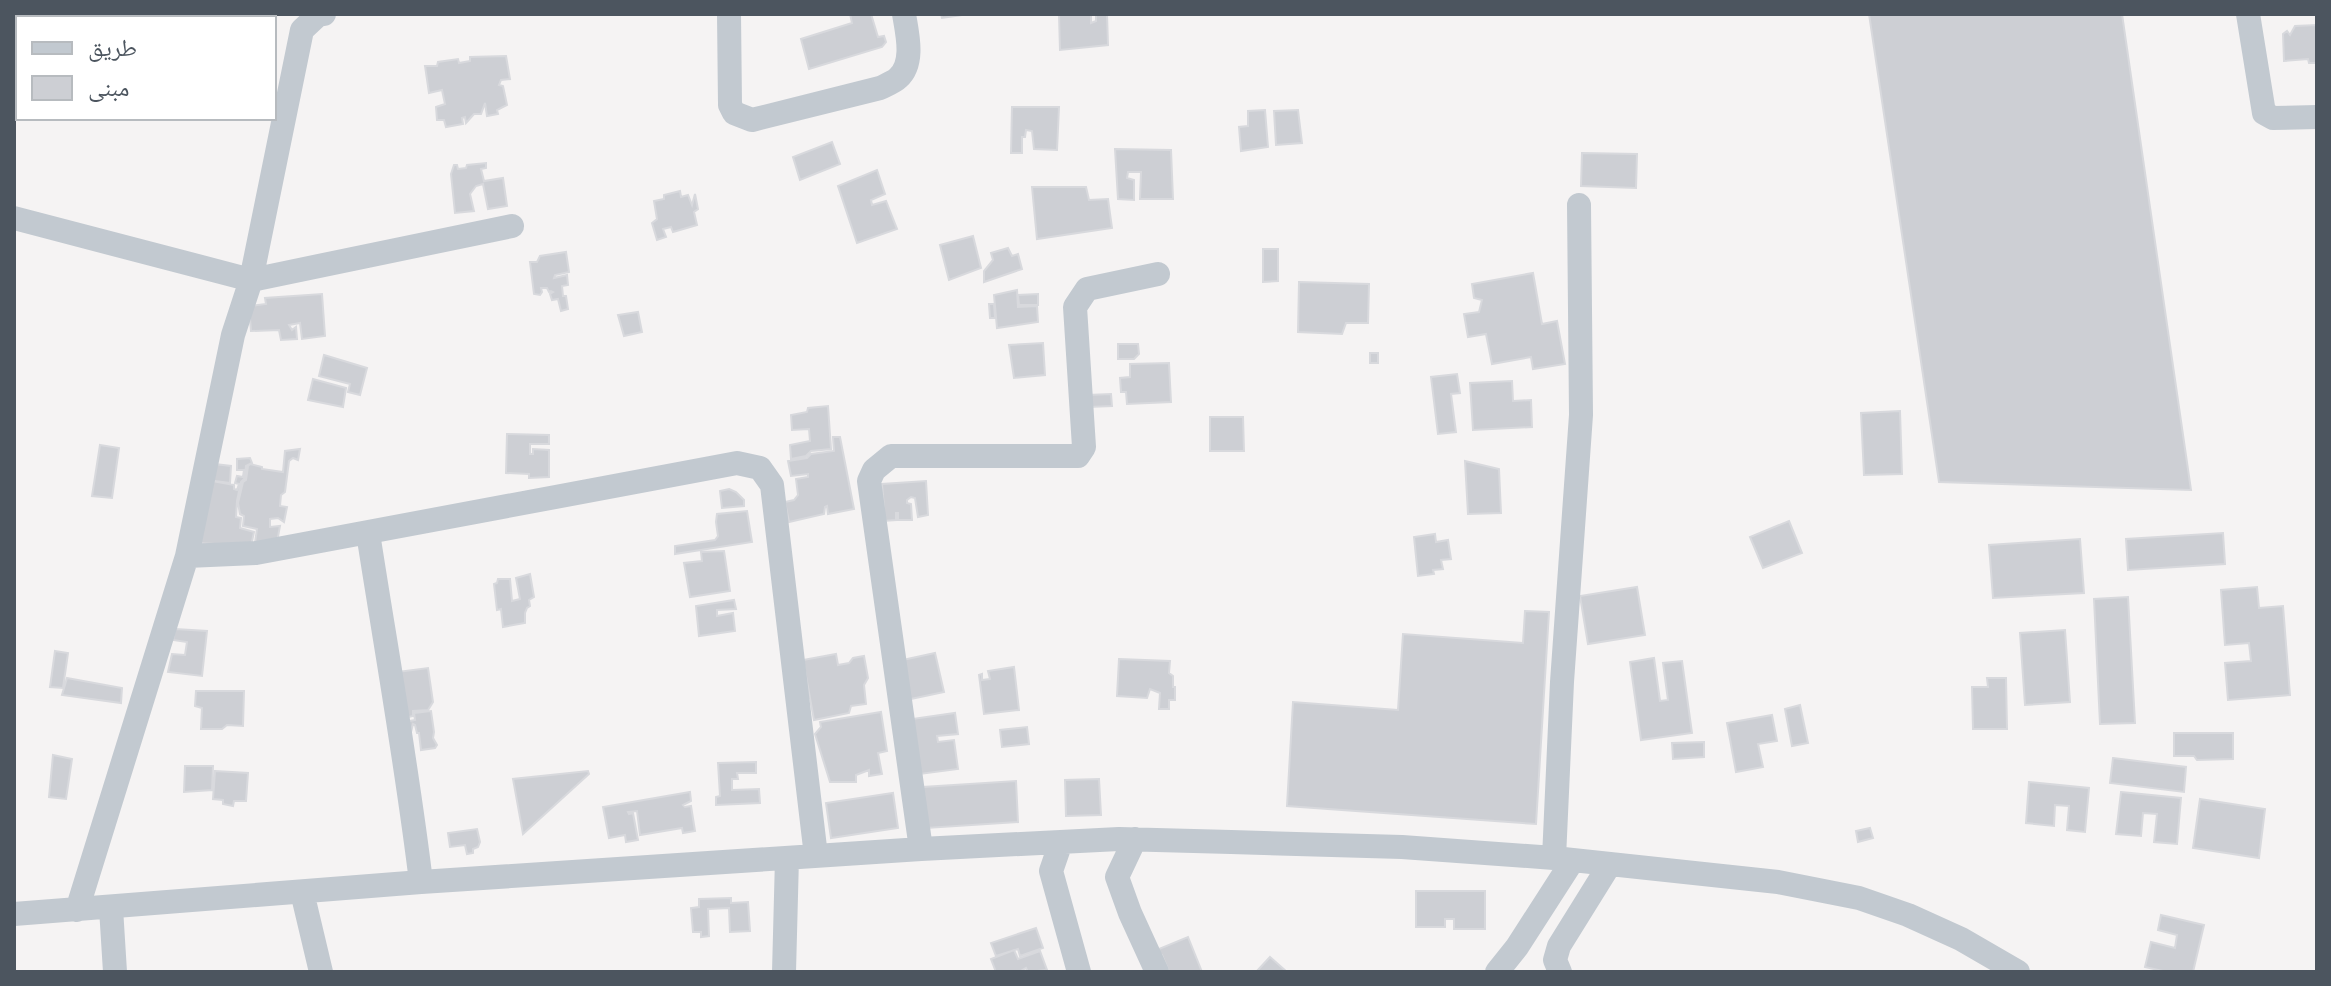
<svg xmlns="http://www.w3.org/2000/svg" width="2331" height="986" font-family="'Alegreya Sans','Noto Naskh Arabic',sans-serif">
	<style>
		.building { fill: #cdcfd4; stroke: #d8d9dd; stroke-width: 2 }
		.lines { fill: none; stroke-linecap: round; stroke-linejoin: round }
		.minor { stroke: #c2c9d0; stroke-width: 24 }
	</style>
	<rect width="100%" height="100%" fill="#f5f3f3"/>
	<path class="building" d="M199 14H207L233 18H198Z
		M850 14H871L878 37 884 36 886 42 882 47 809 69 801 39 852 23Z
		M941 14H969L942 18Z
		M1059 14H1091V23L1096 21V14H1107L1108 45 1060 50Z
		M1869 14H2122L2191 490 1939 482Z
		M2317 25V63H2309L2308 59 2284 61 2283 34 2287 31 2290 35 2295 26Z
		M506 56 510 79 501 80 499 85 503 86 507 105 497 110 498 114 487 116 485 103 481 114H474L466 123 465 117 462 118 463 124 446 127 444 120H437L436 107 445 104 442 90 429 93 425 66H437L438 62 458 59 459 63 470 61V57Z
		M1012 107H1059L1057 150 1034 149 1032 131 1026 130 1025 137H1022V153H1011Z
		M1265 110 1268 147 1241 151 1239 127 1248 126V111Z
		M1298 110 1302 143 1276 145 1274 111Z
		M832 142 840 164 800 180 793 157Z
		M1115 149 1171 150 1173 199H1140L1141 172H1128L1127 178 1134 180V200L1118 199Z
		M1582 153 1637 154 1636 188 1581 186Z
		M486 163V168L481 169 484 181 503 178 507 206 488 209 483 184 476 186 470 194 474 211 455 213 451 174 454 165H457L458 169 466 168 467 165Z
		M877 170 885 194 871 200 872 205 886 201 897 229 857 243 838 186Z
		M1032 187H1086L1089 200 1108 199 1112 228 1037 239Z
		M680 191 681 197 688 195 692 205 695 194 698 209 694 212 697 225 673 232 671 227 663 229 666 237 657 240 652 223 657 219 654 201 664 199V195Z
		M973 236 981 268 949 280 940 245Z
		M1008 248 1012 256 1018 254 1022 269 984 282V271L993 260 991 253Z
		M1263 249H1278V281L1263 282Z
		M566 252 569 272 555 275 554 278 567 275 568 285 562 286 563 296H566L568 309 561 311 558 299 552 300 550 294 553 292 551 291 549 292 547 288H541L542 292 540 295 534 294 530 262H537L540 256Z
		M1533 273 1542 324 1557 321 1565 364 1533 369 1531 357 1492 364 1486 334 1468 337 1464 314 1479 312 1482 300 1474 298 1472 284Z
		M1299 282 1369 284 1368 323H1346L1342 334 1298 332Z
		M1017 290 1018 307 1037 306 1038 322 997 328 994 295Z
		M322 294 325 336 302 339 300 323 289 325 292 330 296 327 297 339 281 340 279 330 251 331 249 306 266 304 265 298Z
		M1038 294V305H1019L1018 295Z
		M989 304H994L995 318H990Z
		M638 312 642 332 624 336 618 315Z
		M1043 343 1045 375 1014 378 1009 345Z
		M1118 344H1138L1139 354 1134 359H1118Z
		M1370 353H1378V363H1370Z
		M324 355 367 368 360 395 348 392 350 384 319 376Z
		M1169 363 1171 402 1127 404 1126 392H1121L1120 378 1130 377V364Z
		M1457 374 1460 393 1451 394 1456 432 1438 434 1431 377Z
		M313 379 346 388 343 407 308 400Z
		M1512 381 1513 401 1531 400 1532 427 1473 430 1470 383Z
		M1111 394 1112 406 1088 407V395Z
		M828 406 831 449 811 451 806 456 791 459 790 445 810 441 809 429 792 430 791 415 807 412 808 408Z
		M1900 411 1902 474 1864 475 1861 413Z
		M1210 417H1243L1244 451H1210Z
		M507 434 549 435V444H530V454H533V449L549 450V477L529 478V474L506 473Z
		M833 437H840L854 509 828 514 827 506 825 507 824 514 789 522 785 502 794 500 798 495 796 479 808 477V474L791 476 788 461 807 458 811 454 834 451Z
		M100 445 119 448 112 498 92 496Z
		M300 449 298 460 293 458 289 461 285 492 281 495 280 506 287 507 284 522 278 518 270 519V527L280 526 277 542 255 543 257 529 243 526 244 516 240 514 238 503 243 482 246 480 248 466 250 464 262 467V469L283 472 285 451Z
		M250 458 252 463 246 466 245 478 241 482 237 501 236 517 241 518 240 528 254 532 251 546 196 543 207 480 234 485V489L237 490 239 484 235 483 237 476 243 477 244 470H237V459Z
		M1465 461 1499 469 1501 513 1468 514Z
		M206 463 231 466 230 483 207 480Z
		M926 481 928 515 918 517 915 498 911 497 907 500V503L911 504 912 520H898V513H896V520L883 521 884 508 882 484Z
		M729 489 736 492 744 500V506L722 508 720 491Z
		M747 511 752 542 675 554V546L715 540 718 536 716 522 717 514Z
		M1789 521 1802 553 1763 568 1750 537Z
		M2223 533 2225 564 2128 570 2126 539Z
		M1435 534 1436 542 1448 540 1451 559 1441 560 1443 569 1433 570 1434 574 1418 576 1414 537Z
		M2080 539 2084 593 1993 598 1989 545Z
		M724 551 730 591 690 597 684 563 702 561 701 552Z
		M530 574 534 597 529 600 530 606 527 608 525 613V623L503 627 501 609 497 610 494 584 497 583 498 579H510L512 601 520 599 516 578Z
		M1637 587 1645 635 1588 644 1580 596Z
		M2257 587 2259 608 2283 606 2290 695 2228 700 2225 663 2251 661 2249 643 2225 645 2221 590Z
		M2128 597 2135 723 2100 724 2094 599Z
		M734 600 736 609 717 610V616L733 613 735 631 699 636 696 606Z
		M1525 611 1549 612 1536 824 1287 806 1293 702 1398 710 1403 634 1523 643Z
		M175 629 207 631 202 676 168 672 172 654 185 655 187 642 173 640Z
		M2065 630 2070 702 2025 705 2020 633Z
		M55 651 68 653 63 688 50 687Z
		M935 653 944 692 906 700 898 661Z
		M836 654 838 665 849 663 853 658 864 656 868 678 864 685 866 704 851 706 849 713 814 720 803 660Z
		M1654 658 1660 701 1668 700 1663 663 1682 661 1692 733 1641 740 1630 662Z
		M1119 659 1170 661 1169 673 1173 676V687H1175V700H1169V709H1159L1160 693 1150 689 1147 698 1117 696Z
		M1014 667 1019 710 984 714 979 675 982 674V680L990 679 988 671Z
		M428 668 433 702 428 710 413 711V716L404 718V722L415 720 414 713 431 711 434 732 433 738 437 745 435 748 421 750 419 733H417L415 725 413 724 411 732 403 733 400 715H404V712L399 713 397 699 402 698 397 672Z
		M67 678 122 688 121 703 62 695Z
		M1987 678H2006L2007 729H1973L1972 687H1988Z
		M196 691H244L243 726 227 725 222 729H201L202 708 195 706Z
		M1800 705 1808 743 1792 746 1785 709Z
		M881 712 887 751 878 753 882 774 869 776V770L856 775V782H830L815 734 821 727 820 722Z
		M955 713 958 734 937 736 938 742 954 740 958 769 920 774 912 719Z
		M1772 715 1777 741 1758 744 1763 767 1736 772 1727 723Z
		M1027 727 1029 744 1002 747 1000 730Z
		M2174 733H2233V759L2197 760 2194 756H2174Z
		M1704 742V757L1673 759 1672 743Z
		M53 755 72 759 66 799 49 797Z
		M2113 758 2186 767 2184 792 2110 783Z
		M756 762V773H737L738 779H732V790L759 789 760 803 716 805V797L720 796 718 763Z
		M185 766H213L212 790 184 792Z
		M215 771 248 773 246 801H234L233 806 223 804V800L213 799Z
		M588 771 589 774 523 834 513 779Z
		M1099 779 1101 815 1066 816 1065 780Z
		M1016 781 1018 822 926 828 923 787Z
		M2029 782 2089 788 2085 832 2067 830 2069 806 2055 805 2054 826 2026 823Z
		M690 792 691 801 683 805 685 807 691 806 695 831 683 833 682 828 640 835 637 811 628 812 629 814 633 813 638 840 626 842 625 835 609 838 603 807Z
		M2121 792 2181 798 2177 844 2154 842 2157 814 2143 813 2141 836 2116 834Z
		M893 793 898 828 831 838 826 803Z
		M2200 799 2265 809 2259 858 2193 848Z
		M1870 828 1873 838 1858 842 1856 831Z
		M477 829 480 842 478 847 473 849V853L467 854 465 845 450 847 448 833Z
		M1416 891H1485V929H1454V919H1445V927H1416Z
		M731 898V903L748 902 750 931 730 932 729 908 708 909 709 936 701 937V932H693L691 908 699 907V899Z
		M2161 915 2204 925 2193 972H2167L2145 967 2151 942 2175 948 2177 935 2158 930Z
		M1036 928 1043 948 1020 956 1018 949 996 956 991 943Z
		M1188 937 1202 972H1169L1162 955 1154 951Z
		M1014 950 1018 959 1040 951 1047 970 1028 972 1026 968 1019 972H996L991 959Z
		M1270 957 1287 972H1256Z"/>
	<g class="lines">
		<path class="minor" d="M324 14 318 15 302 30 251 280 512 226
			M729 14 730 105 734 113 752 120 880 88C886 85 894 82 898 78 915 63 907 33 904 14
			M2248 14 2264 113 2273 118 2317 117
			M14 218 251 280 233 335 187 556 256 553 737 463 760 468 772 485 816 856
			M368 533C386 649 407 765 421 882
			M1135 839 1117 877 1130 913 1157 972
			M1061 842 1051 871 1079 972
			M921 849 869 481 874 470 891 456H1078L1084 447 1075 307 1087 289 1158 274
			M1554 858 1562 682 1581 415 1579 205
			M302 892 321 972
			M111 908 115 972
			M77 910 187 556
			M14 914 421 882 921 849 1119 839 1231 842 1402 847 1554 858 1778 882 1859 898 1908 915 1961 939 2018 972
			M784 972 787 858
			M1497 972 1517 947 1573 860
			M1560 972 1555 960 1559 946 1610 864"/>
	</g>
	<rect width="2331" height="986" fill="none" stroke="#4c555f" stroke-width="32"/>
	<rect x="16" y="16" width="260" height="104" fill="#ffffff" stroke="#b7bbbf" stroke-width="2"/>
	<rect x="32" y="42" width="40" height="12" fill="#c2c9d0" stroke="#b7bbbf" stroke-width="2"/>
	<text x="88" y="56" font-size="24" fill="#4c555f">طريق</text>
	<rect x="32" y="76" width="40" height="24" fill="#cdcfd4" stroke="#b7bbbf" stroke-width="2"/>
	<text x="88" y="96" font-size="24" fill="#4c555f">مبنى</text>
</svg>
